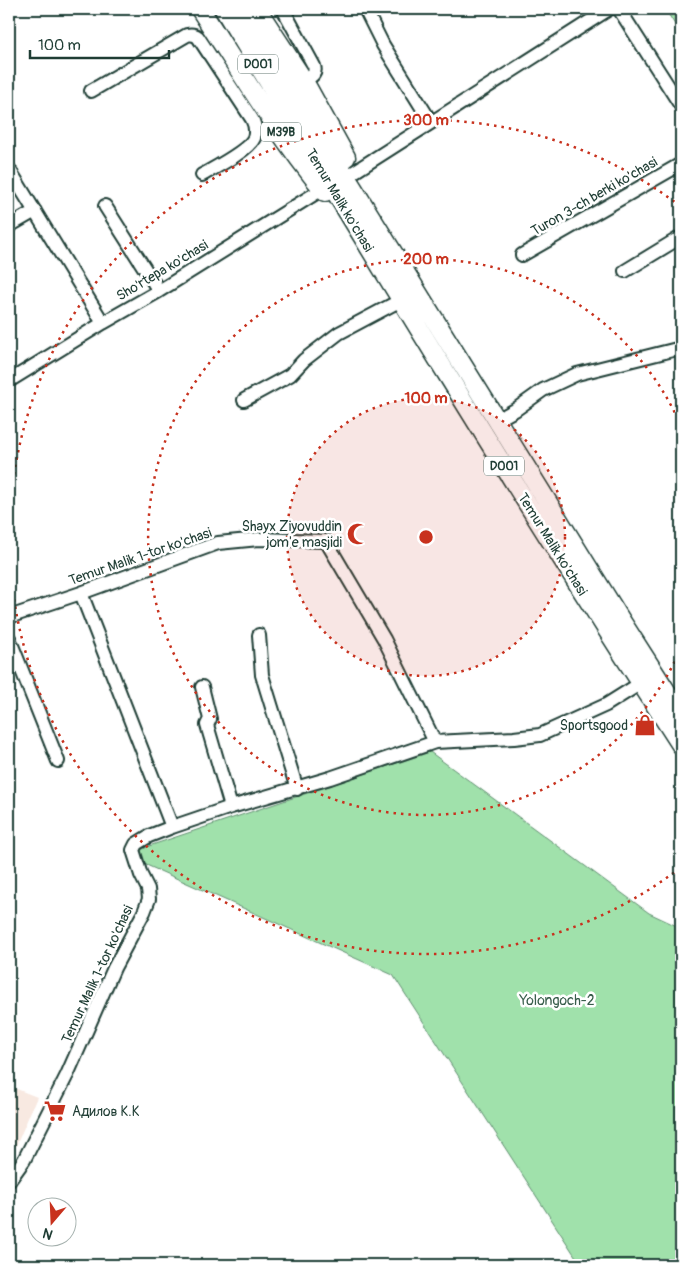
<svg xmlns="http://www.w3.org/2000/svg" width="690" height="1274" font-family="Pangolin,sans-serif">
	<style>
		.built { fill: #f8e9e1 }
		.green { fill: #a0e1ab; stroke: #608f70 }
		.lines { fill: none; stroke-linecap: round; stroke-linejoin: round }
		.minor-casing { stroke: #1f3d34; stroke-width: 16 }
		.highway-casing { stroke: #1f3d34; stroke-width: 21 }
		.minor { stroke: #fff; stroke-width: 12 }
		.highway { stroke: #fff; stroke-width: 18 }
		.ring { fill: none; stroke: #c8321e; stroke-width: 2.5; stroke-dasharray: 2.5 5 }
		.labels { text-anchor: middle; stroke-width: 5; stroke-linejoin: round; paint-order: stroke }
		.shield { fill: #fff; stroke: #627771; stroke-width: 1 }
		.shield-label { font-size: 12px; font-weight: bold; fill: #1f3d34 }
		.street-label { font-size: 14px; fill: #1f3d34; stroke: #fff }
		.poi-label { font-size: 14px; fill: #1f3d34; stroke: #fff; text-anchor: end }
		.park-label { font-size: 14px; fill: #395e4c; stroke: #fff }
		.centre { fill: #c8321e; stroke: #fff; stroke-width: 2.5 }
		.ring-label { font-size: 15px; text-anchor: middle; font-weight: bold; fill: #c8321e; stroke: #fff; stroke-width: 5; stroke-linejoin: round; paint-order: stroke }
	</style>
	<rect width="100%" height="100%" fill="#fff"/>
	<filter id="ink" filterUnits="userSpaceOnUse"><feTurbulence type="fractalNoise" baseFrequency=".02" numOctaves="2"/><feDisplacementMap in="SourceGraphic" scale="10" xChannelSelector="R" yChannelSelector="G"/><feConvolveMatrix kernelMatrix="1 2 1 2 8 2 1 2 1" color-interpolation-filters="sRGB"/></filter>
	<g filter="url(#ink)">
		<path class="built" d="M9 1086 37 1097 16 1146 9 1151Z"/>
		<path class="green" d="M665 9H681V34Z
			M430 752 649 913 681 928V1265H581L393 975 142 863 141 850 149 846Z"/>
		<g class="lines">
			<g class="minor-casing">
				<path id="minor" d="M283 9 314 66C317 75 310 77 304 81
					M365 9 383 45 431 122
					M619 9 681 106
					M91 91 187 35C191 34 194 34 198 37L252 119C255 125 256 132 254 138 248 151 214 168 202 175
					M9 169 103 323
					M346 177 609 9
					M105 206 159 291
					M9 226 35 211
					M522 255 681 164
					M625 271 681 237
					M9 381 103 323 159 291 329 185
					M244 400 290 375 304 360 339 333 401 300
					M497 420 515 410 543 390 577 374 681 348
					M81 593 172 827
					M9 617 81 593 218 543 259 539 326 541 384 639 435 742
					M259 635 262 675 297 789
					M9 638 58 761
					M202 687 210 719 207 725 231 807
					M9 1181 24 1160 67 1075 114 968 144 912 149 899 148 889 141 875 133 850 136 844 149 836 172 827 231 807 330 778 435 742 514 738 540 735 606 705 641 683"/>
			</g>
			<g class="highway-casing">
				<path id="highway" d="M200 9C240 71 278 135 325 192
					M224 9C374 256 524 503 681 745
					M242 9 622 622 681 714
					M257 9 304 81 346 157"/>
			</g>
			<use href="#minor" class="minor"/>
			<use href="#highway" class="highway"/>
		</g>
	</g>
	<circle cx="426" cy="537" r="139" fill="#c8321e" fill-opacity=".12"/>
	<g class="ring">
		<circle cx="426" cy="537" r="139"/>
		<path d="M681 648A278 278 0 1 1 681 426"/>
		<path d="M680 868A417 417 0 1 1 680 206"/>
	</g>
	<defs>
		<g id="mosque-bare" transform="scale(1.725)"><path d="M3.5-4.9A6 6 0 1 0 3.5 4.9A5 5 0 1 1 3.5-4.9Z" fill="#c8321e" stroke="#fff" stroke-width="2.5" paint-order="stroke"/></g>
		<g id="shop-bare" transform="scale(1.725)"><path d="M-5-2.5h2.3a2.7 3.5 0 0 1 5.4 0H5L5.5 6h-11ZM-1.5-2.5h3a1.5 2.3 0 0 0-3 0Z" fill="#c8321e" stroke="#fff" stroke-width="2.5" paint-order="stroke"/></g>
		<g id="supermarket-bare" transform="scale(1.725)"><path d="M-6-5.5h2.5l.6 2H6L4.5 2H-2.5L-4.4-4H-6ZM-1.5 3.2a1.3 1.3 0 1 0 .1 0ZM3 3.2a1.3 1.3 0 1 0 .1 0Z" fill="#c8321e" stroke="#fff" stroke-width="2.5" paint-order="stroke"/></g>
	</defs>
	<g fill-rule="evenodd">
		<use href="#mosque-bare" x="358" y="534"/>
		<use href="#shop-bare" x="645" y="725"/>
		<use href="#supermarket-bare" x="55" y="1111"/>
	</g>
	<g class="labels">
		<g class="shield">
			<rect x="238" y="54.5" width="40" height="19" rx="4"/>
			<rect x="261" y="122.5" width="40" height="19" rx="4"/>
			<rect x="484" y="456.5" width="40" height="19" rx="4"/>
		</g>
		<g class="shield-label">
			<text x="258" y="68">D001</text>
			<text x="281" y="136">M39B</text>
			<text x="504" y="470">D001</text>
		</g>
		<g class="street-label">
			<text transform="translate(594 196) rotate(-30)" y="5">Turon 3-ch berki ko'chasi</text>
			<text transform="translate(340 200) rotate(59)" y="5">Temur Malik ko'chasi</text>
			<text transform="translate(162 270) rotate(-31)" y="5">Sho'rtepa ko'chasi</text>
			<text transform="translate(553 544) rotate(58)" y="5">Temur Malik ko'chasi</text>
			<text transform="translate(140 556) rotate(-19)" y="5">Temur Malik 1-tor ko'chasi</text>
			<text transform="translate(97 974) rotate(-65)" y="5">Temur Malik 1-tor ko'chasi</text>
		</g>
		<g class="poi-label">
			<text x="342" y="531">Shayx Ziyovuddin<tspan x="342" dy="16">jom'e masjidi</tspan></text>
			<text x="628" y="730">Sportsgood</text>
			<text x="72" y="1116" text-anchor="start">Адилов К.К</text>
		</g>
		<g class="park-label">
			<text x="557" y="1005">Yolongoch-2</text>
		</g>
	</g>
	<circle cx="426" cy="537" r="8" class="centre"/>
	<g class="ring-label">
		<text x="426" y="125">300 m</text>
		<text x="426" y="264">200 m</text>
		<text x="426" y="403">100 m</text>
	</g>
	<rect width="690" height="1274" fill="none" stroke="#fff" stroke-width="30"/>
	<rect x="15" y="15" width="660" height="1244" fill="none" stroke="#1f3d34" stroke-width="2" filter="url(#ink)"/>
	<g transform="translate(52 1222) rotate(199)"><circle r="24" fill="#ffffff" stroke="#a5b1ae"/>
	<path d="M0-4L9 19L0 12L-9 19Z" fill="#c8321e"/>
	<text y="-8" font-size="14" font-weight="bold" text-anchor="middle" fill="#1f3d34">N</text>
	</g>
	<path d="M30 50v8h139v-8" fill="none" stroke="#1f3d34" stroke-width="2.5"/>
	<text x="38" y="50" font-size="15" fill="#1f3d34" stroke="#ffffff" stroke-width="4" paint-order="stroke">100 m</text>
</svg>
